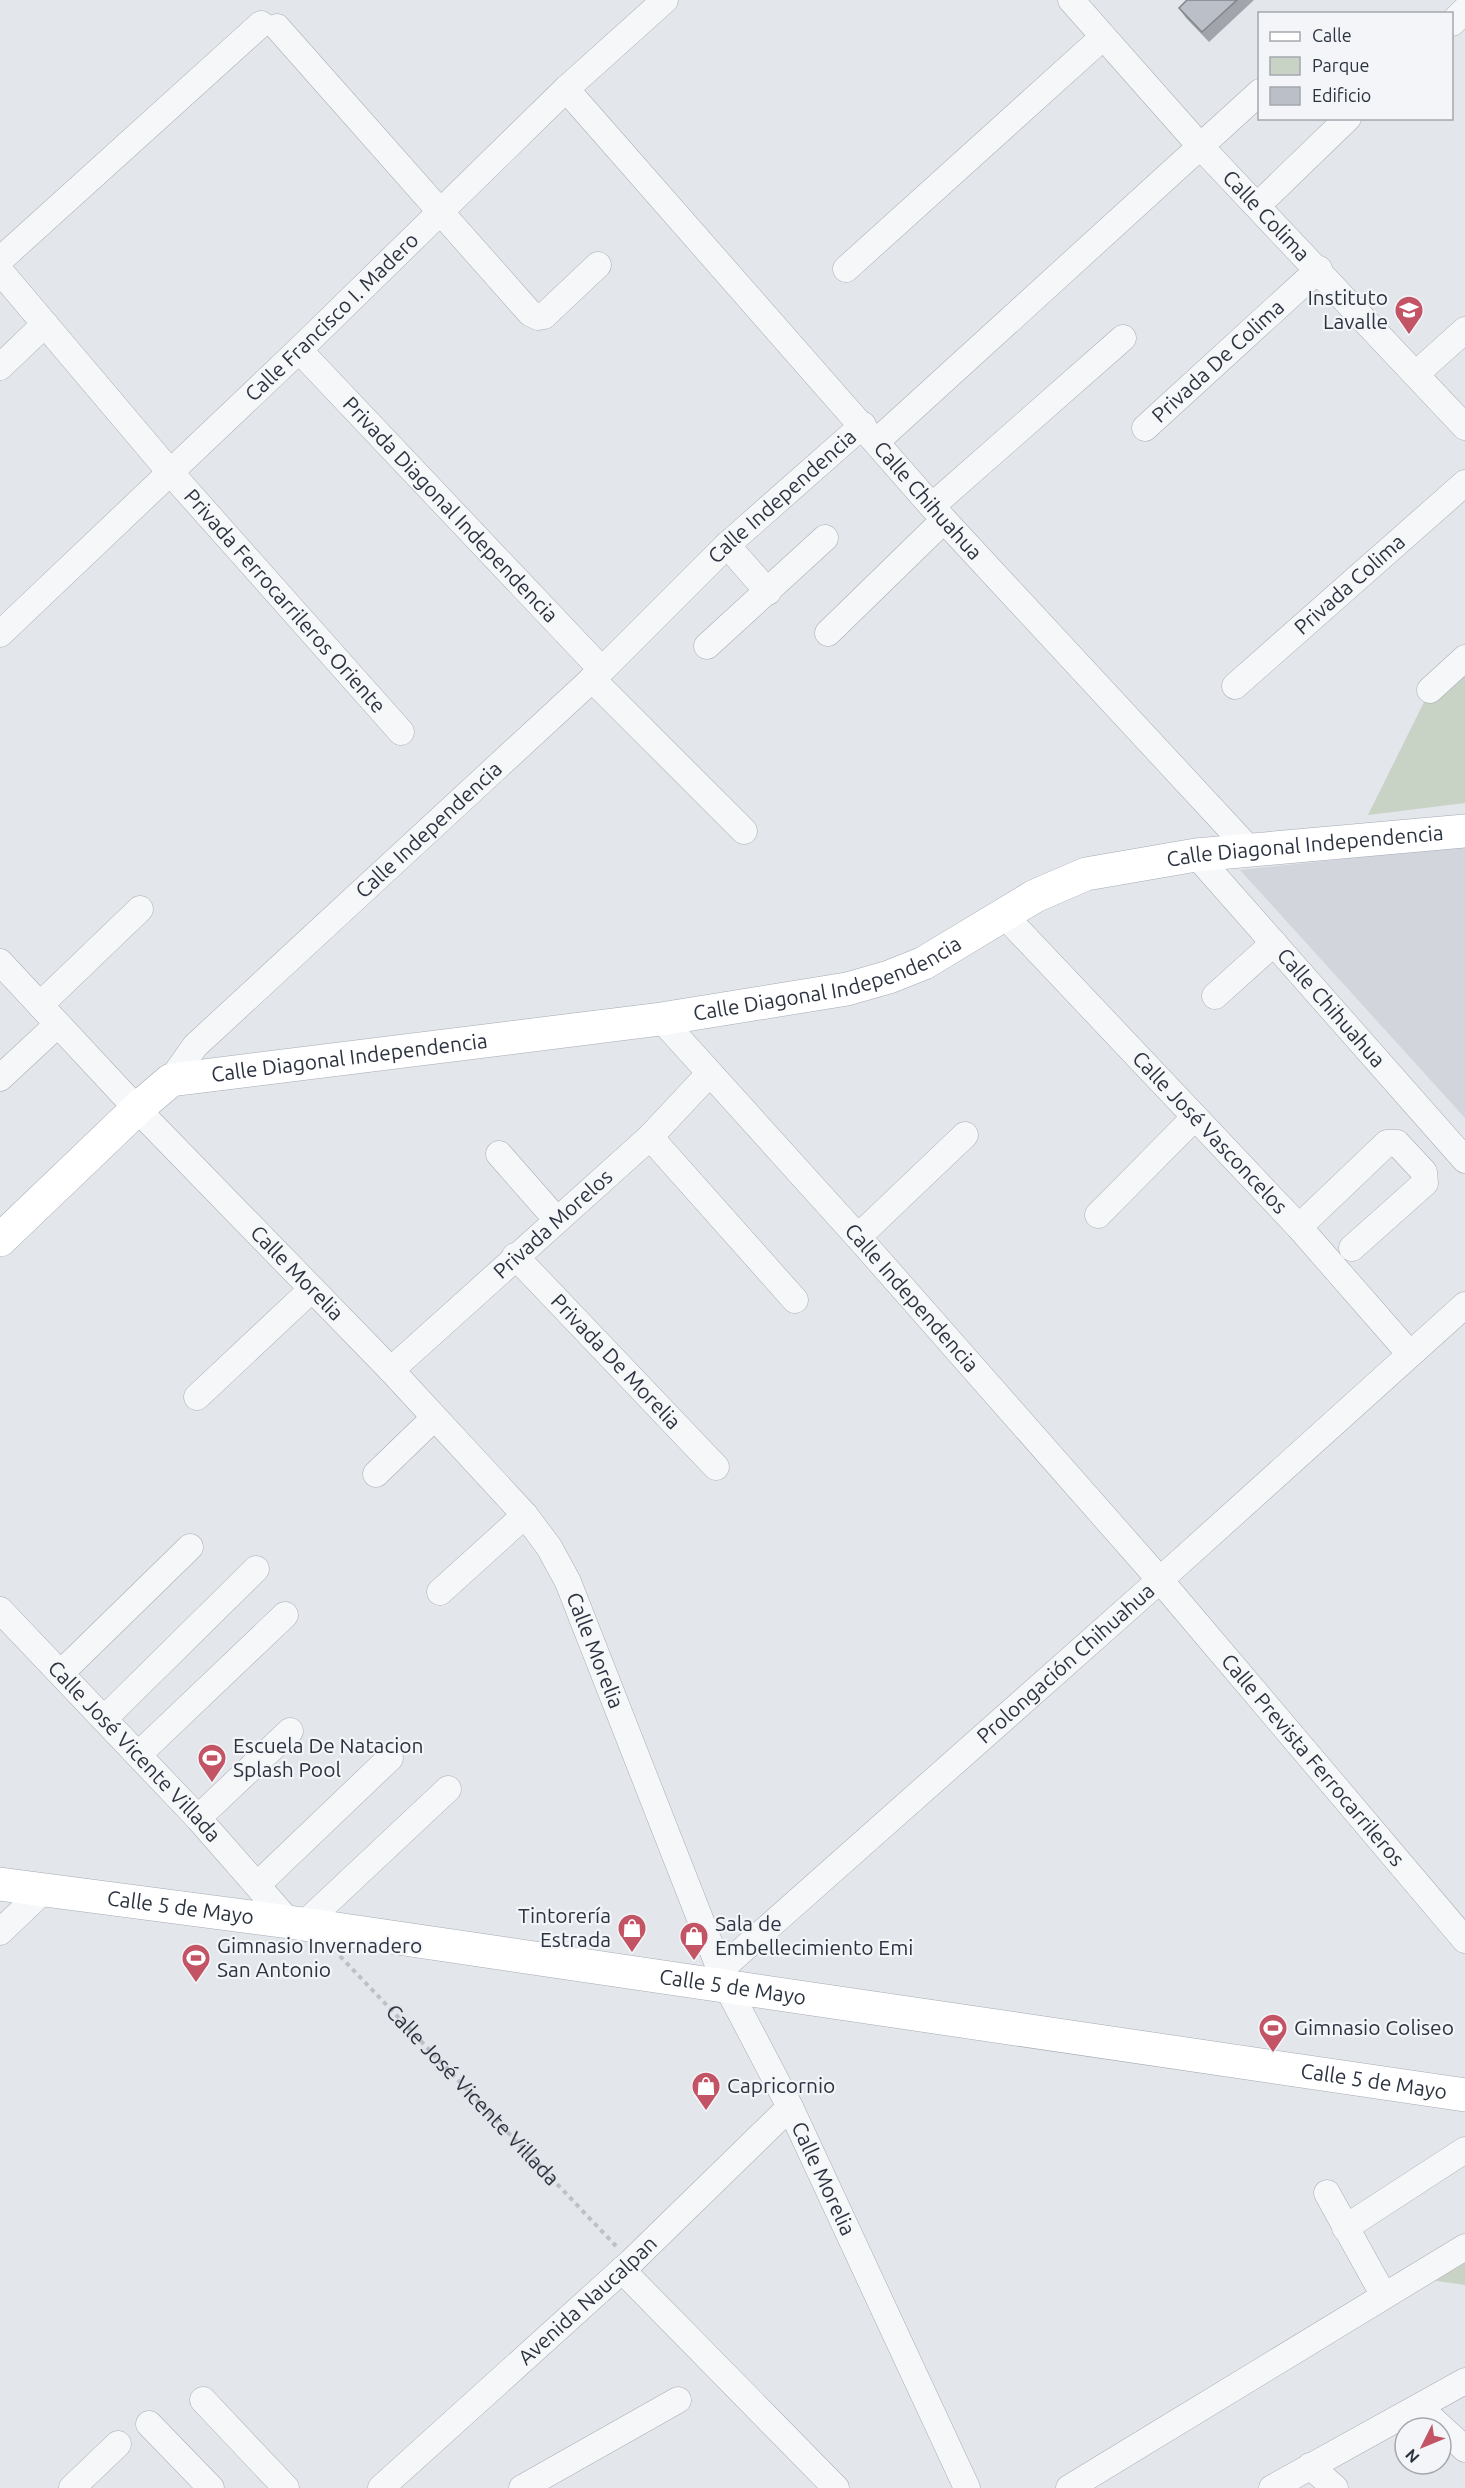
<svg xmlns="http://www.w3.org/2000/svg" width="1465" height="2488" font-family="Ubuntu,sans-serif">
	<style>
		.built { fill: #d2d5dc }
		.green { fill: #c9d3c5 }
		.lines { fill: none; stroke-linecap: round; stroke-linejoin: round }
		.minor-casing { stroke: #a9adb4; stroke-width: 27 }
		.major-casing { stroke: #a4aab5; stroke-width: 34 }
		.path { stroke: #bec0c5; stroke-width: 4; stroke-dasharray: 4.5 4.5; stroke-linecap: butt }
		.minor { stroke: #f6f7f9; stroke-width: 26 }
		.major { stroke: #fff; stroke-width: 33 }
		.wall { fill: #a1a4ab }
		.building { fill: #bbbfc7; stroke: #83868b; stroke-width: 1.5 }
		.labels { text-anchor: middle; stroke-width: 4.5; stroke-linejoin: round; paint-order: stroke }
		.street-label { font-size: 21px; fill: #2d3441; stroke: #f3f5f8 }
		.poi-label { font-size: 21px; fill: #2d3441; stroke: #f3f5f8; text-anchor: start }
	</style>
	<rect width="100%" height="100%" fill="#e3e6ea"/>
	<path class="built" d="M1465 846V1118L1240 870Z"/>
	<path class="green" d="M1465 665V803L1368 815 1430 690Z
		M1465 2258V2285L1424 2279Z"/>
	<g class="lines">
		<g class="minor-casing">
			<g id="minor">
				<path id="s2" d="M1071 0 1201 147 1465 427"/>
				<path d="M1452 23 1465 10"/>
				<path d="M277 27 530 313 538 317 544 316 598 265"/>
				<path id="s3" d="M566 89 944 520 1250 850"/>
				<path d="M1257 206 1348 118"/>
				<path d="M0 260 261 24"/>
				<path d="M846 269 1103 37"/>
				<path id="s4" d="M0 271 170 472 401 732"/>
				<path id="s5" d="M299 350 602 670"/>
				<path d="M0 367 45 324"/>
				<path d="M1417 373 1465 330"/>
				<path id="s6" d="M1145 428 1319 269"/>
				<path d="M877 441 1260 92"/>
				<path d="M932 506 1123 338"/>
				<path d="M727 545 768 592"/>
				<path d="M828 633 944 520"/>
				<path id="s7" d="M0 634 299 350 566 89 665 0"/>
				<path d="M707 646 825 538"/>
				<path d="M592 679 744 831"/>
				<path id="s8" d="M1235 686 1465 483"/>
				<path d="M1430 690 1465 658"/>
				<path id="s9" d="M1196 855 1465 1160"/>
				<path id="s10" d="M1005 916 1299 1227 1410 1354"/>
				<path id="s11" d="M0 962 137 1109 391 1370 525 1515 549 1547 568 1582 726 1985 790 2107 967 2488"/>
				<path d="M1215 996 1274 943"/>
				<path d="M40 1005 140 909"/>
				<path id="s12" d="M661 1019 858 1237 1160 1580 1465 1940"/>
				<path d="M0 1078 57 1025"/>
				<path id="s13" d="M171 1080 195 1046 602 670 727 545 863 425"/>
				<path d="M650 1137 795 1300"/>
				<path d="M499 1154 556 1219"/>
				<path d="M1098 1215 1195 1117"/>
				<path d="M1299 1227 1387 1143H1397L1424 1172 1425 1183 1352 1248"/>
				<path d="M858 1237 965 1135"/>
				<path id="s14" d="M515 1256 716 1467"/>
				<path id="s15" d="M391 1370 650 1137 709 1074"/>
				<path d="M197 1397 312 1289"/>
				<path d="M376 1474 434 1418"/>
				<path d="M440 1592 525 1515"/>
				<path id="s16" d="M0 1610 198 1818 289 1922"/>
				<path d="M61 1673 190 1547"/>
				<path d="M104 1719 256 1569"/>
				<path d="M138 1755 285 1615"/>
				<path d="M198 1818 290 1731"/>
				<path d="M257 1885 390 1758"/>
				<path d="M303 1925 448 1789"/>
				<path d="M0 1932 43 1891"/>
				<path id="s17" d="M720 1970 1160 1580 1465 1305"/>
				<path d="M1327 2193 1384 2296"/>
				<path d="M1345 2228 1465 2150"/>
				<path d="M622 2270 836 2488"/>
				<path d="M203 2400 286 2488"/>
				<path d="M1419 2407 1465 2449"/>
				<path d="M149 2424 211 2488"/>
				<path d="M1310 2466 1335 2488"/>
				<path d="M72 2488 118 2444"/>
				<path id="s18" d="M381 2488 631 2262 790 2107"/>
				<path d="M522 2488 678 2400"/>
				<path d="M1069 2488 1465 2247"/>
				<path d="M1272 2488 1465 2381"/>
			</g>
		</g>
		<g class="major-casing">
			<g id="major">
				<path id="s19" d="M0 1240 137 1109 171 1080 661 1019 847 989 889 977 924 963 1035 896 1086 874 1196 855 1465 831"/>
				<path id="s20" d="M0 1884 289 1922 1465 2095"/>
			</g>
		</g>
		<path class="path" id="s1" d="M340 1956 616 2246"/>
		<use href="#minor" class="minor"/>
		<use href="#major" class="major"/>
	</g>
	<path class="wall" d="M1187 0H1254L1209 42 1186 18 1179 8Z"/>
	<path class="building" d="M1187 0H1237L1202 32 1179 8Z"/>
	<defs>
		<g id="school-pin" transform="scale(1.5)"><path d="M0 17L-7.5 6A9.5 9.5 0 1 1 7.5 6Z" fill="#c35465" stroke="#f3f5f8"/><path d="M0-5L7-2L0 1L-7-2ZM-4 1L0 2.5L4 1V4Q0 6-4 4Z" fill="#fff"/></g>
		<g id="stadium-pin" transform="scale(1.5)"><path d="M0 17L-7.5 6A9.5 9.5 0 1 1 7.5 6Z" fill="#c35465" stroke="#f3f5f8"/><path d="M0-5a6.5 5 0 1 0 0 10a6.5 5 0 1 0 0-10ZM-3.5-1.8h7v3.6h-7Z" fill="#fff"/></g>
		<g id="shop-pin" transform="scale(1.5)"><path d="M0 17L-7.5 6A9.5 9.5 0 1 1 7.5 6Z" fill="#c35465" stroke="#f3f5f8"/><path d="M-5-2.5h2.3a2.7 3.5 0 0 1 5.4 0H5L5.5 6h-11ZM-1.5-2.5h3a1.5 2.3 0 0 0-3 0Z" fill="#fff"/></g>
	</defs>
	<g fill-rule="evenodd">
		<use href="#school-pin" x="1409" y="310"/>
		<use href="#stadium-pin" x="212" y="1758"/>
		<use href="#shop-pin" x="632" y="1928"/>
		<use href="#shop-pin" x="694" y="1936"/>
		<use href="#stadium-pin" x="196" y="1958"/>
		<use href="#stadium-pin" x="1273" y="2028"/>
		<use href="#shop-pin" x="706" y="2086"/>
	</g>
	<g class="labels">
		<g class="street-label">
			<text dy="7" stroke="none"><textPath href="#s2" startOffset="291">Calle Colima</textPath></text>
			<text dy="7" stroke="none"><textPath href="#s7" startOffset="459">Calle Francisco I. Madero</textPath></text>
			<text dy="7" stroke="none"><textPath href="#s6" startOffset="99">Privada De Colima</textPath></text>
			<text dy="7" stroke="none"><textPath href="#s13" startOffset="846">Calle Independencia</textPath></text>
			<text dy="7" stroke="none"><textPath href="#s3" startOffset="548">Calle Chihuahua</textPath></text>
			<text dy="7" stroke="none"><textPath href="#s5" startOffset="220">Privada Diagonal Independencia</textPath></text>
			<text dy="7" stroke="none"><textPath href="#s8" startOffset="153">Privada Colima</textPath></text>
			<text dy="7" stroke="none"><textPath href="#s4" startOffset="436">Privada Ferrocarrileros Oriente</textPath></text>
			<text dy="7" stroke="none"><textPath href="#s13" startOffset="360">Calle Independencia</textPath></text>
			<text dy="7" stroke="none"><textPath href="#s19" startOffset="1404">Calle Diagonal Independencia</textPath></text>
			<text dy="7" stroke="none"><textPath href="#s19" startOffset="900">Calle Diagonal Independencia</textPath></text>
			<text dy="7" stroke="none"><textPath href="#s9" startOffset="204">Calle Chihuahua</textPath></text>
			<text dy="7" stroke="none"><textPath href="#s19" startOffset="414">Calle Diagonal Independencia</textPath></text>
			<text dy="7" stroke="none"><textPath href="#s10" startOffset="298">Calle José Vasconcelos</textPath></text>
			<text dy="7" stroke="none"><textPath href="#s15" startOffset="218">Privada Morelos</textPath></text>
			<text dy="7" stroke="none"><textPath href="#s11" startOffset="430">Calle Morelia</textPath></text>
			<text dy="7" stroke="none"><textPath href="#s12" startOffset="375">Calle Independencia</textPath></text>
			<text dy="7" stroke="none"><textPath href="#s14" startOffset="146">Privada De Morelia</textPath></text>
			<text dy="7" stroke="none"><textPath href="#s11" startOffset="916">Calle Morelia</textPath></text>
			<text dy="7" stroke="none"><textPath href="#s17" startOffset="462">Prolongación Chihuahua</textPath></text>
			<text dy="7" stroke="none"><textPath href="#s16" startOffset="195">Calle José Vicente Villada</textPath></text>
			<text dy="7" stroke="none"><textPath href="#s12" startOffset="987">Calle Prevista Ferrocarrileros</textPath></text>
			<text dy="7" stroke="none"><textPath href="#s20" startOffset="182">Calle 5 de Mayo</textPath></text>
			<text dy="7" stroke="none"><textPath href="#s20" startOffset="740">Calle 5 de Mayo</textPath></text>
			<text dy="7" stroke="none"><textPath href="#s20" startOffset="1388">Calle 5 de Mayo</textPath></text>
			<text dy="7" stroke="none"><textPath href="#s1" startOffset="192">Calle José Vicente Villada</textPath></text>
			<text dy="7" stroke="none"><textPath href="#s11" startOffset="1492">Calle Morelia</textPath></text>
			<text dy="7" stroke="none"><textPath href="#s18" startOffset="279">Avenida Naucalpan</textPath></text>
		</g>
		<g class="poi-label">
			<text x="1388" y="305" text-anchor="end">Instituto<tspan x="1388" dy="24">Lavalle</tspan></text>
			<text x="233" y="1753">Escuela De Natacion<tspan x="233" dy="24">Splash Pool</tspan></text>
			<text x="611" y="1923" text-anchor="end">Tintorería<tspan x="611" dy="24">Estrada</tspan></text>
			<text x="715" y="1931">Sala de<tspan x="715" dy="24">Embellecimiento Emi</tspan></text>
			<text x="217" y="1953">Gimnasio Invernadero<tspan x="217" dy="24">San Antonio</tspan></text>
			<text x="1294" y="2035">Gimnasio Coliseo</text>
			<text x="727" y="2093">Capricornio</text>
		</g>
	</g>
	<rect x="1258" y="12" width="195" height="108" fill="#f3f5f8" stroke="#a4a8af" stroke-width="1.5"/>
	<rect x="1270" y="32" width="30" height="9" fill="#ffffff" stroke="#a4a8af" stroke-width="1.5"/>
	<text x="1312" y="42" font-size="18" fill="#2d3441">Calle</text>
	<rect x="1270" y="57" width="30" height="18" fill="#c9d3c5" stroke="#a4a8af" stroke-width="1.5"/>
	<text x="1312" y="72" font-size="18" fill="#2d3441">Parque</text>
	<rect x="1270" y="87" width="30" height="18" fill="#bbbfc7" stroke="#a4a8af" stroke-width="1.5"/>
	<text x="1312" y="102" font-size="18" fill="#2d3441">Edificio</text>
	<g transform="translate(1423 2446) rotate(227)"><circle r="28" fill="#f3f5f8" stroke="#a4a8af" stroke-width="1.5"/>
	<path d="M0-4.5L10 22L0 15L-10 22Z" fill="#c35465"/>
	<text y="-9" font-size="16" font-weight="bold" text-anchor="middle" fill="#2d3441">N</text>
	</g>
</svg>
